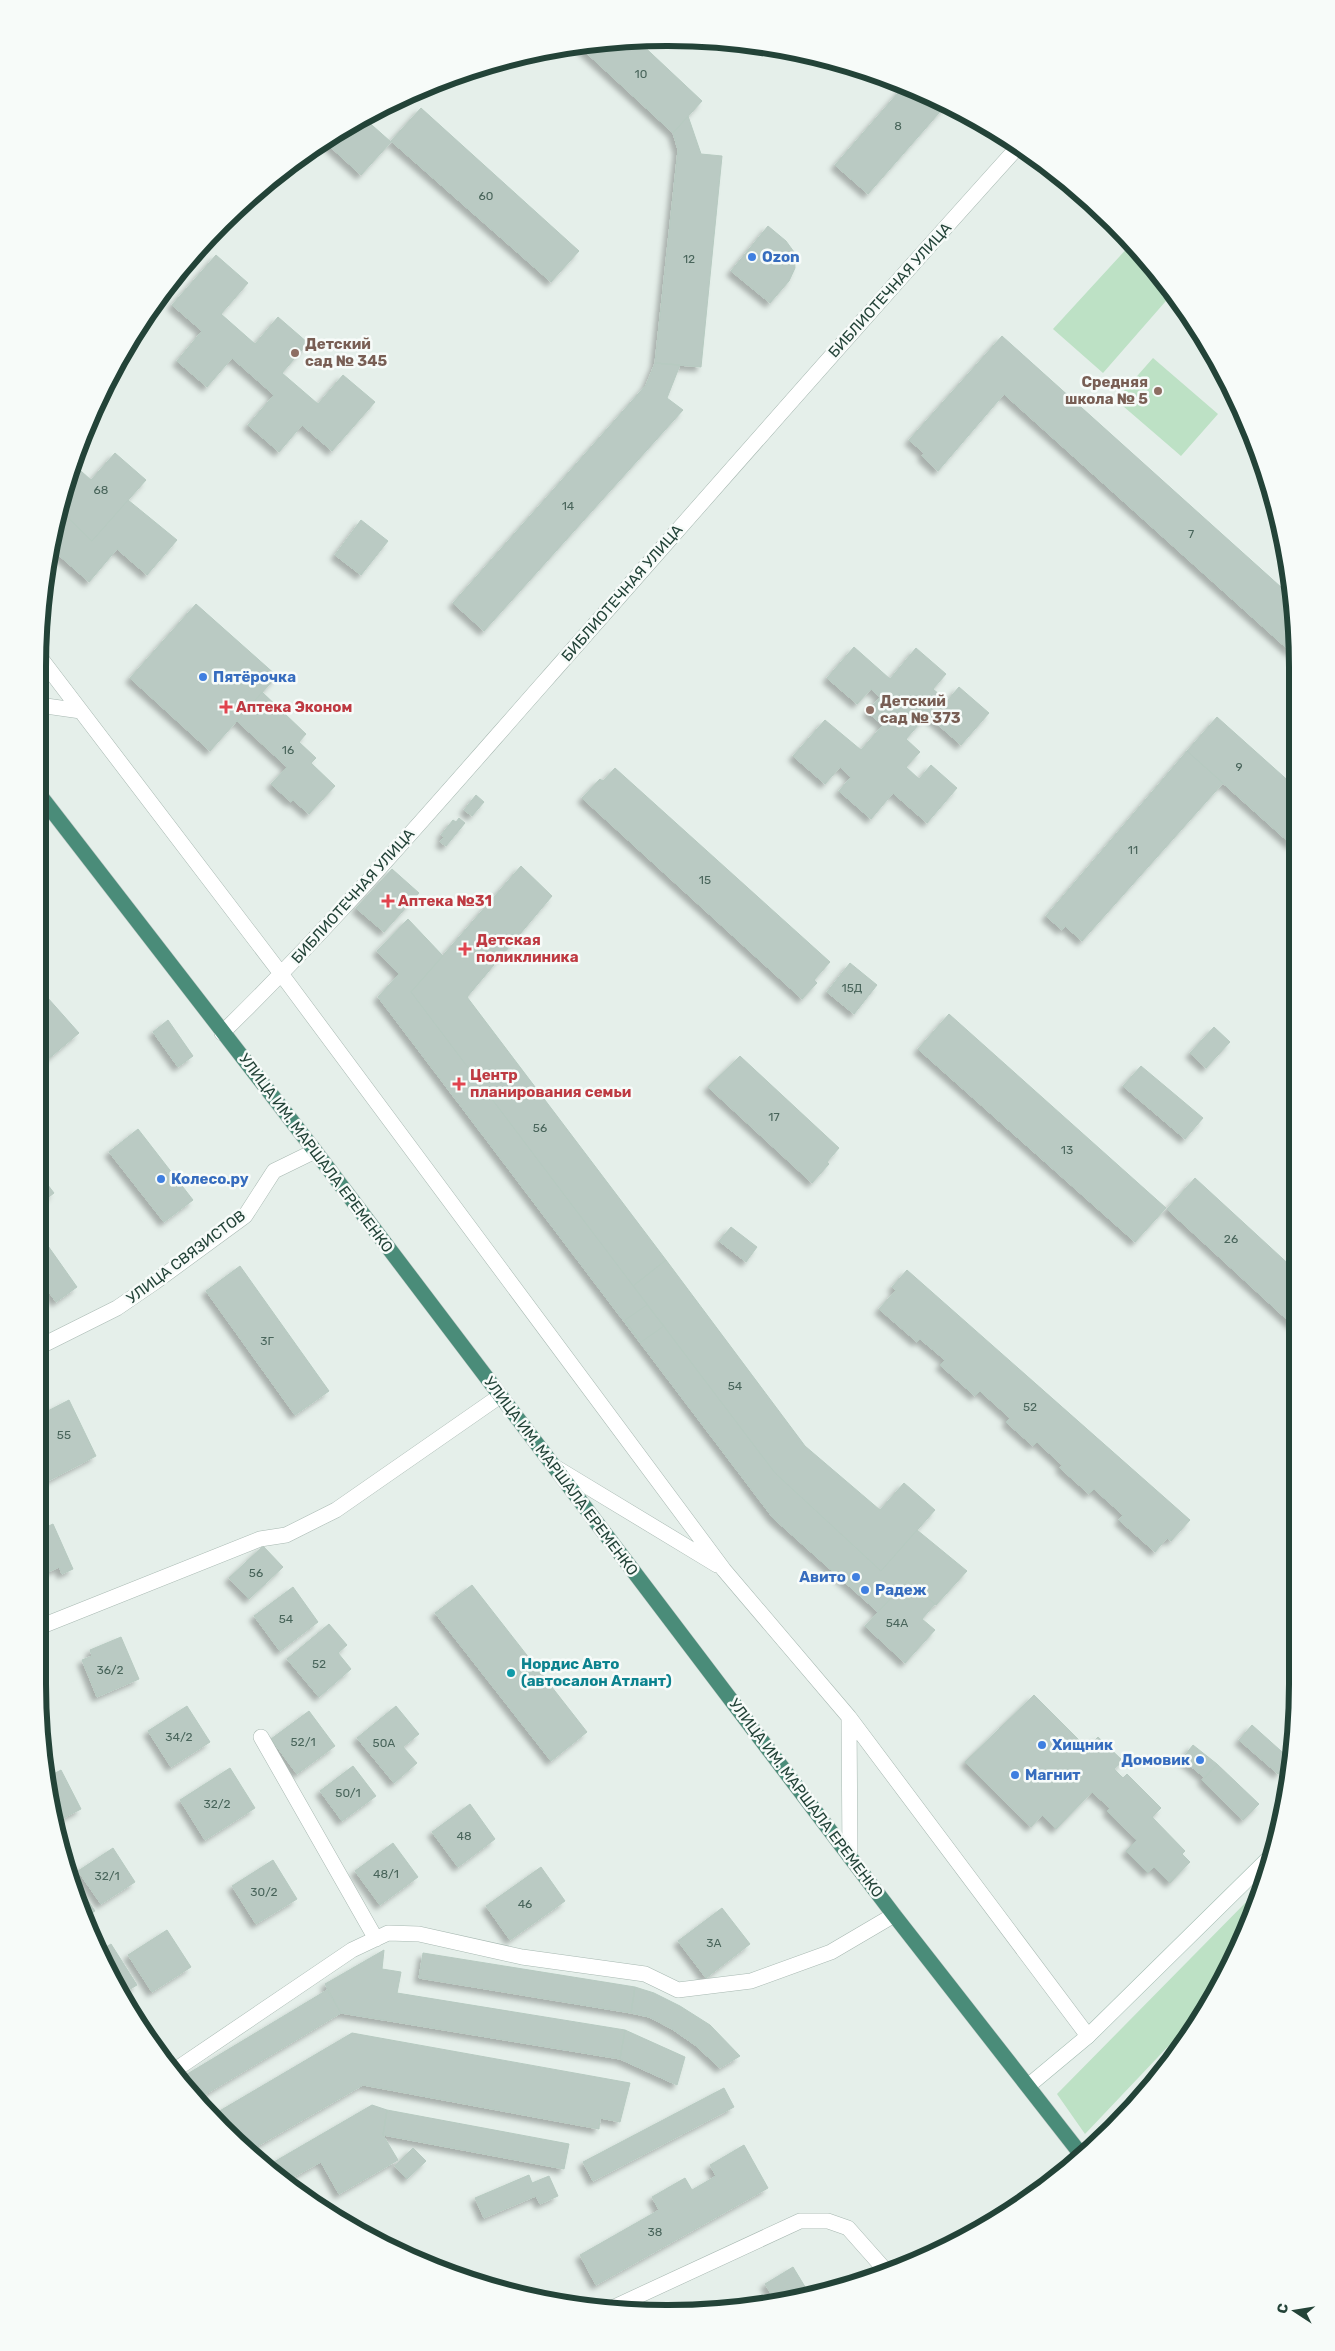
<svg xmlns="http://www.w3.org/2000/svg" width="1335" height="2351" font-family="Rubik,sans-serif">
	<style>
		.green { fill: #bde1c5 }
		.building { fill: #bacac3; stroke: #b7cac1; filter: url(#shadow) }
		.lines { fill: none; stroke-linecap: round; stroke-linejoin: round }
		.minor-casing { stroke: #a7b8b1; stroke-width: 16 }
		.secondary-casing { stroke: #a3bcb2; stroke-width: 16 }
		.trunk-casing { stroke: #c1cac7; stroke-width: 16 }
		.minor { stroke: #fff; stroke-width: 15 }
		.secondary { stroke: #fff; stroke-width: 15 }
		.trunk { stroke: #4a8c79; stroke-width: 15 }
		.shop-dot { fill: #3f7fe0; stroke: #f7fbf9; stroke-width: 2 }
		.education-dot { fill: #8d6e63; stroke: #f7fbf9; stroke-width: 2 }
		.health-dot { fill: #e0444e; stroke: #f7fbf9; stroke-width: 2 }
		.culture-dot { fill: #0f9aa8; stroke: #f7fbf9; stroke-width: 2 }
		.labels { text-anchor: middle; stroke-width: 5; stroke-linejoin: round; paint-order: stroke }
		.number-label { font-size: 12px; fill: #49655b }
		.shop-label { font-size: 15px; font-weight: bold; fill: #366cbe; stroke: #f7fbf9; text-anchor: start }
		.street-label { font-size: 15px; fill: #234338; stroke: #f7fbf9 }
		.education-label { font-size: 15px; font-weight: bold; fill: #785e54; stroke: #f7fbf9; text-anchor: start }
		.health-label { font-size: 15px; font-weight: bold; fill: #be3a42; stroke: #f7fbf9; text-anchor: start }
		.culture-label { font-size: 15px; font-weight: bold; fill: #0d838f; stroke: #f7fbf9; text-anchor: start }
		.rim { fill: none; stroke: #234338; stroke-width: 6 }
	</style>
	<defs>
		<filter id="shadow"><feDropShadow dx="-4.5" dy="4.5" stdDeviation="2.5" flood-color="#0004"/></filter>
	</defs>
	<rect width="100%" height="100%" fill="#e5efea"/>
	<path class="green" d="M1131 244 1172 294 1103 373 1053 329Z
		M1153 358 1218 414 1181 456 1116 400Z
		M1258 1890 1213 1999 1085 2134 1057 2094Z"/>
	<path class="building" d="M627 39H636L702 101 673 133 580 47Z
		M904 86 946 105 868 194 835 165Z
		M421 108 579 251 551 282 391 141Z
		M688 116 701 154 722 156 701 367 655 363 678 150 673 133Z
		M364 118 391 142 361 175 325 142Z
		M768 226 786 241 794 252 795 268 789 281 770 303 731 271Z
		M216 255 248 283 221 314 255 344 278 317 308 343 282 373 318 404 343 375 375 402 332 451 302 425 279 452 248 425 274 395 232 358 207 387 177 361 202 331 172 305Z
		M1002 336 1292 597V653L1004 394 938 471 922 456 924 453 909 440Z
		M655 363 680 365 667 398 683 410 484 631 453 603 646 385Z
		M115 453 146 480 92 541 62 512 71 465 72 463 91 480Z
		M128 500 177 540 147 575 117 549 89 582 54 551 62 512 92 541Z
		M361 520 388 541 361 575 335 555Z
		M196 604 277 676 210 751 130 678Z
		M854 647 890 679 916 648 946 674 933 689 947 701 959 687 989 713 961 745 927 715 906 739 920 752 906 767 919 779 931 765 957 788 927 823 893 793 871 819 839 791 851 777 840 767 825 784 793 756 825 720 861 750 883 725 867 712 880 697 871 689 857 704 827 678Z
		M262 692 306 734 299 742 316 758 311 763 335 786 309 814 293 800 291 802 271 784 287 767 237 721Z
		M1217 717 1293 785V846L1187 751Z
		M1187 751 1223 783 1082 941 1065 926 1062 930 1046 916Z
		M615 768 830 962 814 980 817 983 802 999 582 798 600 779 603 781Z
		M476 795 484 802 472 816 464 810Z
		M459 818 465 823 446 846 440 842 444 837 441 835 453 820 456 822Z
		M521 866 552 896 467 997 666 1260 633 1286 411 992Z
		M392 869 419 893 384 932 356 908Z
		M408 919 443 956 411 992 775 1473 881 1571 917 1530 967 1571 936 1605 907 1581 878 1612 773 1518 378 997 399 974 377 951Z
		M850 963 877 985 854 1014 827 992Z
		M47 997 79 1033 46 1061 40 1054V1003Z
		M949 1014 1166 1208 1135 1242 918 1049Z
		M168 1020 193 1056 178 1067 153 1032Z
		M1214 1027 1230 1042 1206 1068 1190 1053Z
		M740 1056 839 1148 827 1162 829 1164 812 1183 708 1087Z
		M1141 1066 1203 1118 1185 1139 1123 1086Z
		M138 1129 193 1200 164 1222 109 1152Z
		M41 1176 54 1193 41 1203Z
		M1195 1178 1295 1270V1327L1167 1209Z
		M731 1227 757 1247 746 1262 719 1241Z
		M41 1236 77 1287 56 1302 41 1281Z
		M666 1260 805 1446 880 1510 904 1483 935 1510 881 1571 775 1473 633 1286Z
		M240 1266 329 1391 295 1415 206 1291Z
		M907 1270 1190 1520 1171 1541 1167 1538 1155 1552 1119 1520 1123 1515 1094 1489 1089 1494 1060 1468 1062 1465 1037 1442 1033 1446 1006 1422 1010 1418 980 1391 975 1396 940 1365 945 1360 920 1339 917 1342 879 1309 896 1290 892 1287Z
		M647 1305 664 1326 641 1342 625 1320Z
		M69 1400 96 1456 46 1482 42 1474V1414Z
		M53 1524 73 1569 62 1574 59 1567 42 1575V1529Z
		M263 1546 283 1567 249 1599 229 1578Z
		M907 1581 935 1604 922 1619 935 1630 905 1663 865 1626Z
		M472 1585 587 1732 551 1761 435 1613Z
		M293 1587 318 1622 280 1651 254 1616Z
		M329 1624 347 1645 338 1653 351 1669 319 1697 287 1659Z
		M121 1637 139 1679 97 1697 82 1660 92 1656 90 1650Z
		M1034 1695 1087 1748 1098 1737 1123 1761 1114 1769 1123 1778 1127 1774 1161 1808 1152 1817 1185 1851 1182 1854 1190 1862 1170 1883 1154 1867 1148 1873 1126 1851 1137 1840 1107 1811 1110 1808 1092 1792 1056 1829 1042 1815 1031 1827 965 1762Z
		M187 1706 210 1742 171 1767 148 1731Z
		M396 1706 419 1734 403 1747 417 1763 394 1783 357 1738Z
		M309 1711 335 1746 297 1774 271 1739Z
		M1252 1725 1290 1759 1278 1774 1239 1740Z
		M1193 1745 1217 1764 1205 1778 1182 1759Z
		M1217 1764 1259 1804 1243 1820 1202 1780Z
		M353 1766 376 1796 342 1821 320 1791Z
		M230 1768 255 1808 205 1840 180 1800Z
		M61 1770 81 1809 56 1822 46 1778Z
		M470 1804 495 1839 458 1867 432 1832Z
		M393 1843 418 1877 380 1905 355 1871Z
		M113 1848 135 1882 101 1904 78 1871Z
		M273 1860 297 1899 256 1924 232 1886Z
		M541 1867 565 1901 510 1940 486 1906Z
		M71 1875 95 1911 84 1918 71 1886 69 1877Z
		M722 1908 750 1944 706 1978 678 1941Z
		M167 1930 191 1967 152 1992 128 1955Z
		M111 1944 137 1985 127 1991 137 2005 131 2009 98 1952Z
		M384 1950 382 1969 401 1972 397 1993 625 2030 620 2059 341 2013 325 1984Z
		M423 1953 635 1987 631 2013 419 1978Z
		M635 1987 654 1993 680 2006 710 2025 740 2056 720 2068 695 2045 672 2029 649 2017 631 2013Z
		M327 1990 341 2013 196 2100 179 2079Z
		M625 2030 685 2057 677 2085 620 2059Z
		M352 2033 630 2083 620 2122 600 2118 599 2129 363 2085 249 2151 222 2129 211 2116Z
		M724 2088 734 2107 593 2181 583 2162Z
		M372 2105 387 2110 383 2135 398 2160 339 2194 321 2162 286 2181 267 2166Z
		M387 2110 569 2144 564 2169 383 2135Z
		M744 2145 768 2188 596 2285 580 2255 659 2210 652 2197 685 2178 692 2190 716 2176 710 2165Z
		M413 2148 426 2161 407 2179 395 2166Z
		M529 2175 532 2183 549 2176 558 2196 540 2204 536 2196 484 2218 475 2198Z
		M793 2267 810 2295 777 2303 765 2284Z"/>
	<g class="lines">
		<g class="minor-casing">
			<path id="minor" d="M39 656 282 975 724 1570 849 1717 1088 2036
				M39 705 81 711
				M222 1033C336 922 440 800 545 681 702 503 858 324 1017 148
				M41 1346 117 1308 155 1282 245 1216 274 1171 315 1151
				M555 1467 717 1565
				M42 1626 260 1539 286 1535 336 1510 500 1396
				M849 1717 850 1857
				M261 1737 376 1939
				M172 2072 352 1950 388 1933 419 1934 522 1957 645 1974 678 1990 751 1981 831 1952 894 1915
				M610 2309 800 2221H828L848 2228 887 2272"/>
		</g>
		<g class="secondary-casing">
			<path id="secondary" d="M1028 2086 1088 2036 1273 1854
				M1126 2114 1149 2088"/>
		</g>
		<g class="trunk-casing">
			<path id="trunk" d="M39 794 315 1151 894 1915 1083 2157"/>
		</g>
		<use href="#minor" class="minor"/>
		<use href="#secondary" class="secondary"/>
		<use href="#trunk" class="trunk"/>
	</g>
	<g class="shop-dot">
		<circle cx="752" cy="257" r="5"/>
		<circle cx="203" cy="677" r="5"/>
		<circle cx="161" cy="1179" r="5"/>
		<circle cx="856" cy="1577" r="5"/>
		<circle cx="865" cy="1590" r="5"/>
		<circle cx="1042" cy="1745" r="5"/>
		<circle cx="1200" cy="1760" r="5"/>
		<circle cx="1015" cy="1775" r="5"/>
	</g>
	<g class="education-dot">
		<circle cx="295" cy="353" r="5"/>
		<circle cx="1158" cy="391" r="5"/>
		<circle cx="870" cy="710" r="5"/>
	</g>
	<g class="health-dot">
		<path d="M223.5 699.5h5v5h5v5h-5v5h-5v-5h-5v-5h5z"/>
		<path d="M385.5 893.5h5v5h5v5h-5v5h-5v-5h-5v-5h5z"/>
		<path d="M462.5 941.5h5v5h5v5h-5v5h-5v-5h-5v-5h5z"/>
		<path d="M456.5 1076.5h5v5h5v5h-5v5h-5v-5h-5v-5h5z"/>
	</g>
	<circle class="culture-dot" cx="511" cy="1673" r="5"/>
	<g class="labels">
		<g class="number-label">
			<text x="641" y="78">10</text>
			<text x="898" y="130">8</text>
			<text x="486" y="200">60</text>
			<text x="689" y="263">12</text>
			<text x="101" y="494">68</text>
			<text x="568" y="510">14</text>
			<text x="1191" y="538">7</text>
			<text x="288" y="754">16</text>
			<text x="1239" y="771">9</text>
			<text x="1133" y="854">11</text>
			<text x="705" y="884">15</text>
			<text x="852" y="992">15Д</text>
			<text x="774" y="1121">17</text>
			<text x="540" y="1132">56</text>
			<text x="1067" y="1154">13</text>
			<text x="1231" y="1243">26</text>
			<text x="267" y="1345">3Г</text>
			<text x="735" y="1390">54</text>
			<text x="1030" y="1411">52</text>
			<text x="64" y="1439">55</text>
			<text x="256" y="1577">56</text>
			<text x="286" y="1623">54</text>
			<text x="897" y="1627">54А</text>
			<text x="319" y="1668">52</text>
			<text x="110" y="1674">36/2</text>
			<text x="179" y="1741">34/2</text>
			<text x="303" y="1746">52/1</text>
			<text x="384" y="1747">50А</text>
			<text x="348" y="1797">50/1</text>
			<text x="217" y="1808">32/2</text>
			<text x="464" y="1840">48</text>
			<text x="386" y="1878">48/1</text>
			<text x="107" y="1880">32/1</text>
			<text x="264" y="1896">30/2</text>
			<text x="525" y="1908">46</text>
			<text x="714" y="1947">3А</text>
			<text x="655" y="2236">38</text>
		</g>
		<g class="shop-label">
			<text x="762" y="262">Ozon</text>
			<text x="213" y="682">Пятёрочка</text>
			<text x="171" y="1184">Колесо.ру</text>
			<text x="846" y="1582" text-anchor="end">Авито</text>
			<text x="875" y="1595">Радеж</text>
			<text x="1052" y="1750">Хищник</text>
			<text x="1190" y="1765" text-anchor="end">Домовик</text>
			<text x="1025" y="1780">Магнит</text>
		</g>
		<g class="street-label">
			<text transform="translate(890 290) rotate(-48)" y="5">БИБЛИОТЕЧНАЯ УЛИЦА</text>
			<text transform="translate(622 593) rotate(-49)" y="5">БИБЛИОТЕЧНАЯ УЛИЦА</text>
			<text transform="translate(353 896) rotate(-48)" y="5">БИБЛИОТЕЧНАЯ УЛИЦА</text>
			<text transform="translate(316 1153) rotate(53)" y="5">УЛИЦА ИМ. МАРШАЛА ЕРЕМЕНКО</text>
			<text transform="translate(186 1257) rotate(-37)" y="5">УЛИЦА СВЯЗИСТОВ</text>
			<text transform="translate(561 1476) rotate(53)" y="5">УЛИЦА ИМ. МАРШАЛА ЕРЕМЕНКО</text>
			<text transform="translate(806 1798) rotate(53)" y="5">УЛИЦА ИМ. МАРШАЛА ЕРЕМЕНКО</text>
		</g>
		<g class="education-label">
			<text x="305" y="349">Детский<tspan x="305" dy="17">сад № 345</tspan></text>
			<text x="1148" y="387" text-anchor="end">Средняя<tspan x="1148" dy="17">школа № 5</tspan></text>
			<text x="880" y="706">Детский<tspan x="880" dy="17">сад № 373</tspan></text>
		</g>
		<g class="health-label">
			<text x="236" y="712">Аптека Эконом</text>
			<text x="398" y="906">Аптека №31</text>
			<text x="476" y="945">Детская<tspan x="476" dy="17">поликлиника</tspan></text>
			<text x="470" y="1080">Центр<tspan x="470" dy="17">планирования семьи</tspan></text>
		</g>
		<g class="culture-label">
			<text x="521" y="1669">Нордис Авто<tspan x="521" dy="17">(автосалон Атлант)</tspan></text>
		</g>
	</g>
	<path d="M0 0H1335V2351H0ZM667 46H668A621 621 0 0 1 1289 667V1684A621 621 0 0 1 668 2305H667A621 621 0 0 1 46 1684V667A621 621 0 0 1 667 46Z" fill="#f7fbf9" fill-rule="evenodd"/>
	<path class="rim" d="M667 46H668A621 621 0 0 1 1289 667V1684A621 621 0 0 1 668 2305H667A621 621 0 0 1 46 1684V667A621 621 0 0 1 667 46Z"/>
	<g transform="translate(1295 2311) rotate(282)" stroke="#f7fbf9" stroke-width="4" paint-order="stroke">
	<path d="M0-4L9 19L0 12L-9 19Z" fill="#234338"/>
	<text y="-8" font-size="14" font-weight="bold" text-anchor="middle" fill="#234338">С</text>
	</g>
</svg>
